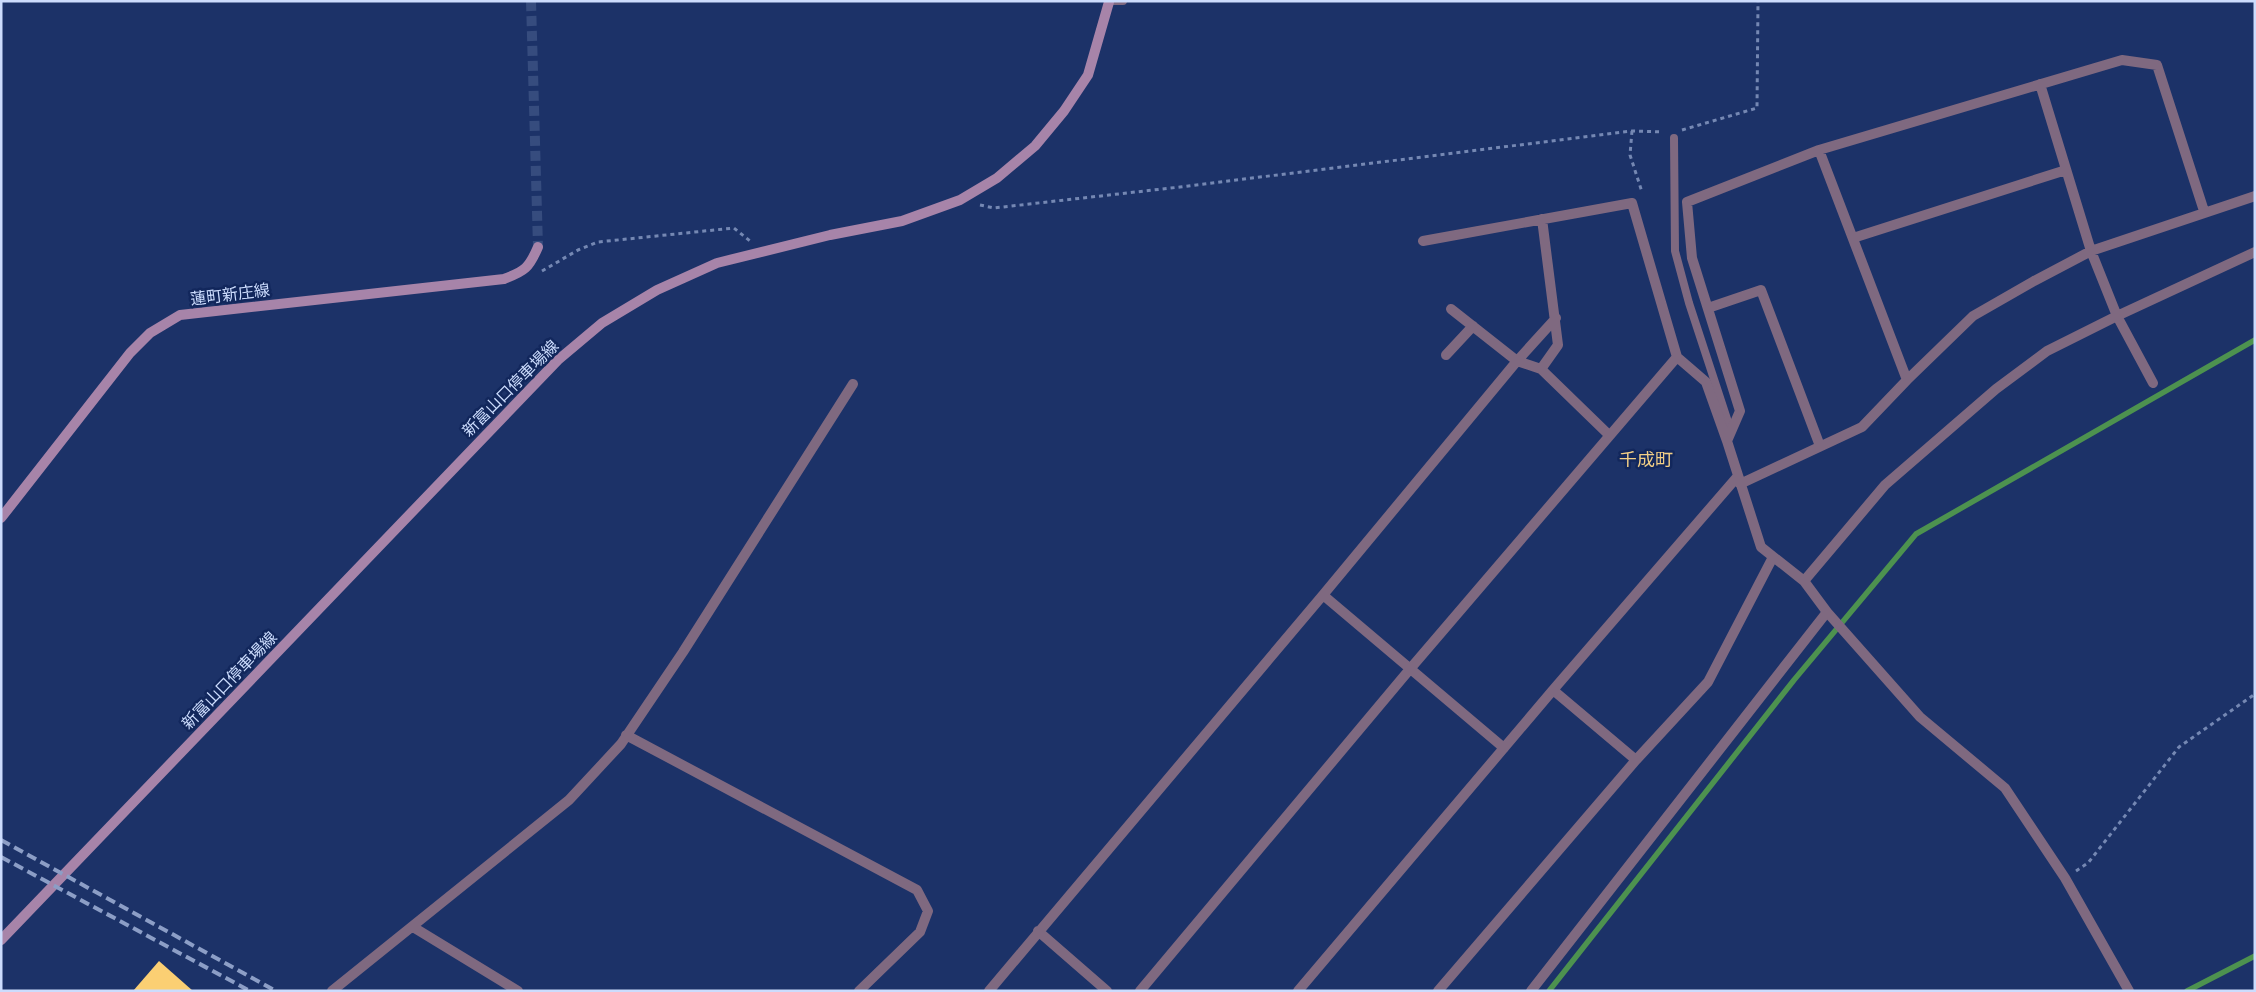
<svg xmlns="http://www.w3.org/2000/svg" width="2256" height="992" font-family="Helvetica,'Noto Sans JP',sans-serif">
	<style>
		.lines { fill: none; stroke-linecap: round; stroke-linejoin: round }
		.stream { stroke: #4d924f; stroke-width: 5.5 }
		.building { fill: #fbcf73 }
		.secondary-tunnel { stroke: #364c7e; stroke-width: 10; stroke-dasharray: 10 5; stroke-linecap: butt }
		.path { stroke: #7588b3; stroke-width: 3; stroke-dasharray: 4 4; stroke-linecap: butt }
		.service { stroke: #7f6980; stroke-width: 8 }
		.minor { stroke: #7f6980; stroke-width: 10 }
		.secondary { stroke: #a784a9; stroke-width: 10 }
		.rail { stroke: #8c9ec6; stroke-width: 4; stroke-dasharray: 10 5; stroke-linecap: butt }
		.labels { text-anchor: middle; stroke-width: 5; stroke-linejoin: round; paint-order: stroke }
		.street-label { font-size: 16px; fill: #ccdcfd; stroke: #12275c }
		.neighbourhood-label { font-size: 18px; fill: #f2cf86; stroke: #12275c }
	</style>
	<rect width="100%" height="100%" fill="#1c3268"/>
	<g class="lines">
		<path class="stream" d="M1549 991 1794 680 1916 534 2255 340
			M2187 991 2255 956"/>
	</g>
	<path class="building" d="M159 961 193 991H133Z"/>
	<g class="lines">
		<path class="secondary-tunnel" d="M531 1 538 247"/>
		<path class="path" d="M1682 130 1757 108 1758 1
			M1632 131 1630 155 1642 192
			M980 205 994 208 1180 187 1632 131 1663 132
			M542 271 578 250 598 242 734 228 750 241
			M2076 871 2088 863 2179 747 2255 694"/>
		<path class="service" d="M1109 1H1123
			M1674 138 1675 251 1689 303 1731 431"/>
		<path class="minor" d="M2040 84 2091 251 2117 316 2153 383
			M1819 150 1907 380
			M1853 238 2066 170
			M1423 241 1632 203 1677 357 1706 382 1727 441
			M1708 308 1761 290 1820 446
			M1451 309 1517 361 1541 369 1609 435
			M1446 355 1473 326
			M1541 369 1558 345 1542 219
			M1740 484 1862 427 1907 380 1973 316 2034 281 2091 251 2255 196
			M1804 581 1885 485 1996 389 2047 351 2117 316 2255 252
			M1323 595 1504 748
			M1553 690 1636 760
			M626 735 917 890 928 911 920 932 859 991
			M413 927 518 991
			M1038 931 1107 991
			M332 991 569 800 621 744 683 652 853 384
			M989 991 1323 595 1517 361 1556 318
			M1140 991 1410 669 1677 357
			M1298 991 1553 690 1738 476
			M1438 991 1636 760 1708 682 1773 557
			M1531 991 1827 612
			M2129 991 2065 878 2005 788 1920 717 1827 612 1804 581 1761 547 1727 441 1740 411 1692 258 1687 202 1819 150 2122 60 2157 65 2204 211"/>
		<path class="secondary" d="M1 518 130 353 150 333 180 315 504 279C525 271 529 268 538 247
			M1 940 558 360 602 323 657 290 717 263 830 235 902 221 960 200 997 178 1035 146 1064 111 1088 75 1109 2"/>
		<path class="rail" d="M1 840 276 991
			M1 857 250 991"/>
	</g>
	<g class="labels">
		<g class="street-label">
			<text transform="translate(230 294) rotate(-7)" y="6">蓮町新庄線</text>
			<text transform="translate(510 388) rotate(-45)" y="6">新富山口停車場線</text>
			<text transform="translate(229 680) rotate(-46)" y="6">新富山口停車場線</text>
		</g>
		<g class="neighbourhood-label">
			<text x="1646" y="466">千成町</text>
		</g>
	</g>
	<rect width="2256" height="992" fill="none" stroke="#ccdcfd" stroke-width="5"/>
</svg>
